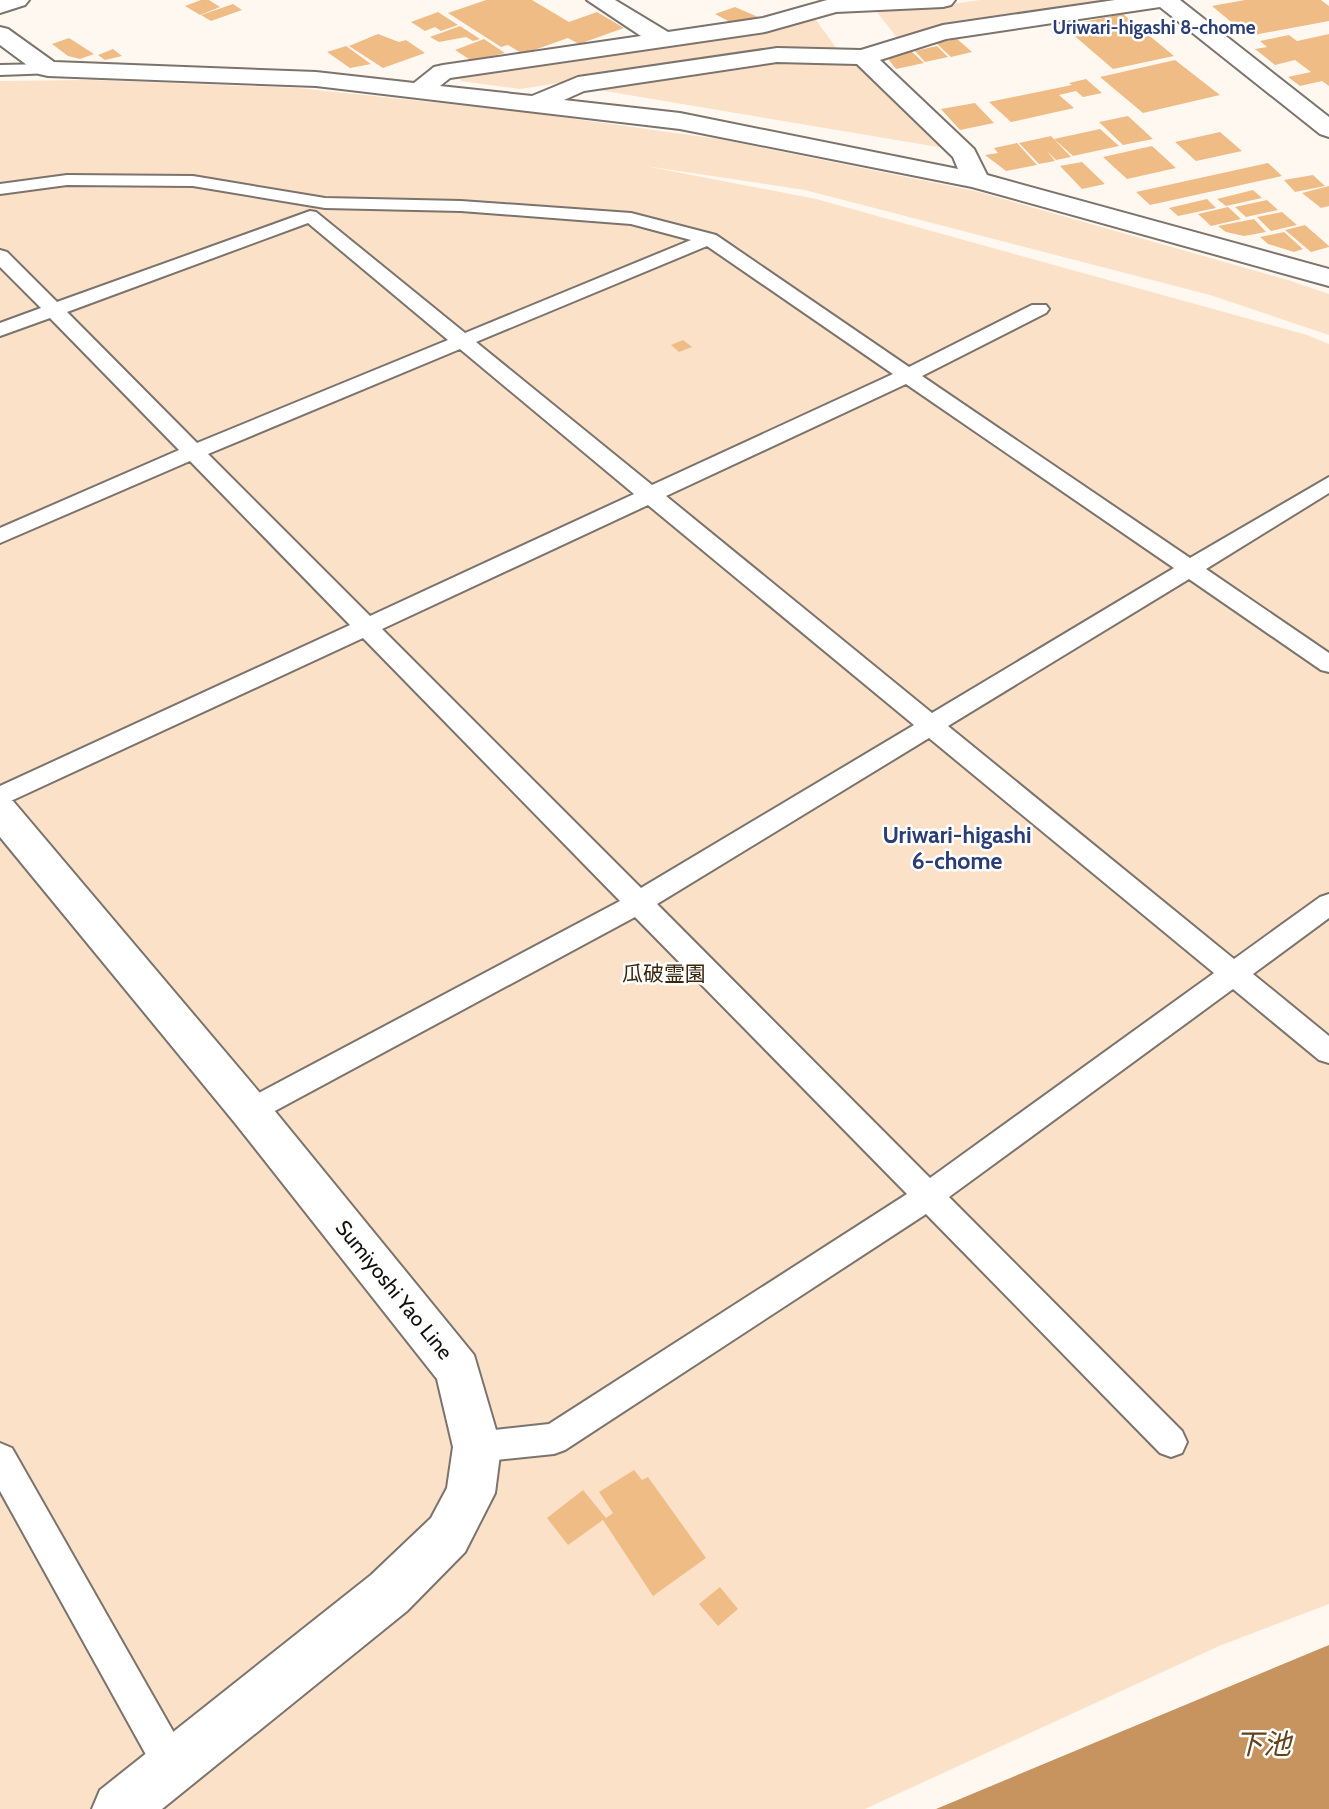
<svg xmlns="http://www.w3.org/2000/svg" width="1329" height="1809" font-family="Cabin,'Noto Sans JP',sans-serif">
	<style>
		.green { fill: #fbe1c8 }
		.water { fill: #c7945f }
		.building { fill: #f0bc86 }
		.lines { fill: none; stroke-linecap: round; stroke-linejoin: round }
		.lane-casing { stroke: #7b736c; stroke-width: 4 }
		.street-casing { stroke: #7b736c; stroke-width: 4 }
		.secondary-casing { stroke: #7b736c; stroke-width: 4 }
		.lane { fill: #fff; fill-rule: evenodd }
		.street { fill: #fff; fill-rule: evenodd }
		.secondary { fill: #fff; fill-rule: evenodd }
		.labels { text-anchor: middle; stroke-width: 5; stroke-linejoin: round; paint-order: stroke }
		.far-neighbourhood-label { font-size: 19px; font-weight: bold; fill: #2a3d76; stroke: #fff }
		.park-label { font-size: 21px; fill: #3a250d; stroke: #fff }
		.street-label { font-size: 21px; fill: #120f0d; stroke: #fff }
		.neighbourhood-label { font-size: 23px; font-weight: bold; fill: #2a3d76; stroke: #fff }
		.near-water-label { font-size: 28px; font-style: italic; fill: #644119; stroke: #fff }
	</style>
	<rect width="100%" height="100%" fill="#fff8f1"/>
	<path class="green" d="M981 0H1130L938 26 898 39 873 7 922 8Z
		M813 16 837 49 786 48 520 89 461 81 460 74 773 30Z
		M788 60 857 64 944 148 599 90V86Z
		M90 80 298 88 524 112 719 139 975 191 1288 280 1329 294V335L1210 295 805 190 645 166 816 199 1307 335 1329 344V1604L1219 1646 865 1809H0V81Z"/>
	<path class="water" d="M1329 1645V1809H936Z"/>
	<path class="building" d="M201 0H209L220 7 200 15 185 6Z
		M486 0H532L569 22 597 12 624 28 579 44 568 38 523 54 508 45 501 47 448 13Z
		M1245 0H1321L1329 6V21L1248 36 1212 6Z
		M233 4 242 10 211 21 201 15Z
		M735 7 758 17 761 21 723 27 720 23 730 22 715 14Z
		M438 12 458 25 441 31 435 27 425 31 411 22Z
		M1123 14 1174 56 1113 69 1063 26Z
		M460 26 480 39 473 41 466 37 439 42 430 37Z
		M378 34 399 42 406 40 425 53 383 68 349 46Z
		M1329 34V86L1322 81 1300 86 1288 77 1311 72 1295 60 1275 65 1255 49 1267 47 1260 41 1289 35 1297 41Z
		M69 38 94 54 80 59 68 56 52 44Z
		M484 39 505 53 472 61 455 50Z
		M957 39 972 52 951 57 936 43Z
		M346 46 371 64 350 68 327 52Z
		M937 46 948 57 925 62 915 51Z
		M113 49 122 56 105 60 98 55Z
		M911 51 924 63 896 69 889 60 891 55Z
		M1175 60 1220 95 1143 113 1100 77Z
		M1086 79 1102 93 1083 97 1076 91 1059 95 1074 108 1011 122 989 102 1072 85 1069 83Z
		M975 103 994 123 960 130 941 109Z
		M1128 116 1153 139 1123 145 1099 122Z
		M1100 129 1119 146 1073 156 1054 139Z
		M1220 132 1242 151 1196 161 1175 142Z
		M1051 136 1071 157 1056 160 1047 151 1055 161 1039 164 1019 143Z
		M1017 143 1037 165 1006 171 985 155 998 153 994 148Z
		M1152 146 1176 168 1127 179 1103 157Z
		M1082 162 1105 184 1082 189 1060 166Z
		M1268 163 1282 176 1150 205 1136 192Z
		M1313 175 1325 186 1295 192 1284 180Z
		M1329 186V206L1321 208 1302 193Z
		M1253 190 1262 198 1226 206 1217 199Z
		M1207 199 1216 208 1178 216 1169 208Z
		M1267 200 1278 210 1246 217 1235 207Z
		M1228 207 1241 219 1211 226 1198 214Z
		M1282 212 1297 225 1271 231 1257 217Z
		M1254 219 1266 232 1244 236 1226 232 1218 226Z
		M1305 225 1329 246V247L1311 252 1285 230Z
		M1284 232 1303 249 1294 252 1268 244 1260 237Z
		M683 340 692 347 679 352 671 345Z
		M634 1470 642 1480 648 1477 706 1558 653 1596 603 1520 568 1545 547 1518 583 1490 606 1518 613 1513 599 1492Z
		M720 1587 738 1609 718 1626 699 1604Z"/>
	<g class="lines">
		<g class="lane-casing">
			<path id="lane" d="M48 64 54 65V73L0 75V65Z
				M67 175 193 176 325 198 461 201 631 213 716 235 909 367 1032 305H1046L1049 309 1046 313 922 376 1190 558 1329 477V493L1206 569 1329 653V672L1321 670 1189 579 948 726 1234 959 1320 897 1329 894V918L1253 974 1329 1036V1063L1319 1060 1233 989 949 1197 1182 1431 1187 1442 1182 1453 1171 1457 1160 1453 926 1214 565 1450 554 1454 477 1462 466 1458 461 1447 466 1436 477 1432 549 1424 907 1194 635 917 260 1119 250 1123 240 1119 236 1111 240 1103 620 901 363 638 0 806V786L350 625 190 461 0 543V528L179 450 50 318 0 336V323L41 308 0 267V250L7 252 57 302 310 211 316 212 465 333 691 240 631 224 461 211 325 208 193 186 67 185 0 194V184ZM308 223 448 340 197 443 67 312ZM707 246 893 374 652 485 476 342ZM460 349 634 494 370 616 208 454ZM906 384 1174 568 932 713 666 496ZM648 505 914 725 641 888 382 629ZM929 738 1214 973 930 1178 657 904Z
				M0 1443 12 1448 186 1754 191 1767 186 1780 173 1785 160 1780 0 1491Z"/>
		</g>
		<g class="street-casing">
			<path id="street" d="M0 0H29L25 5 0 13Z
				M587 0H615L668 32 763 18 827 0H955L951 5 943 7 836 12 765 32 450 78 440 86 532 96 578 77 777 48 861 50 943 25 1115 0H1180L1329 117V137L1320 134 1160 7 946 39 880 60 974 149 987 175 1329 269V286L972 187 680 129 316 86 48 76 39 74 0 45V27L8 29 54 62 316 72 414 83 434 67 443 65 641 36ZM777 62 857 64 953 157 958 169 680 113 564 100 584 91Z"/>
		</g>
		<g class="secondary-casing">
			<path id="secondary" d="M0 797 13 801 265 1099 474 1355 501 1447 495 1493 465 1552 407 1611 162 1809H92L100 1790 371 1575 431 1518 447 1488 453 1447 437 1379 235 1123 0 837Z"/>
		</g>
		<use href="#lane" class="lane"/>
		<use href="#street" class="street"/>
		<use href="#secondary" class="secondary"/>
	</g>
	<g class="labels">
		<g class="far-neighbourhood-label">
			<text x="1154" y="34">Uriwari-higashi 8-chome</text>
		</g>
		<g class="park-label">
			<text x="664" y="981">瓜破霊園</text>
		</g>
		<g class="street-label">
			<text transform="translate(394 1290) rotate(51)" y="7">Sumiyoshi Yao Line</text>
		</g>
		<g class="neighbourhood-label">
			<text x="957" y="843">Uriwari-higashi<tspan x="957" dy="26">6-chome</tspan></text>
		</g>
		<g class="near-water-label">
			<text x="1263" y="1754">下池</text>
		</g>
	</g>
</svg>
